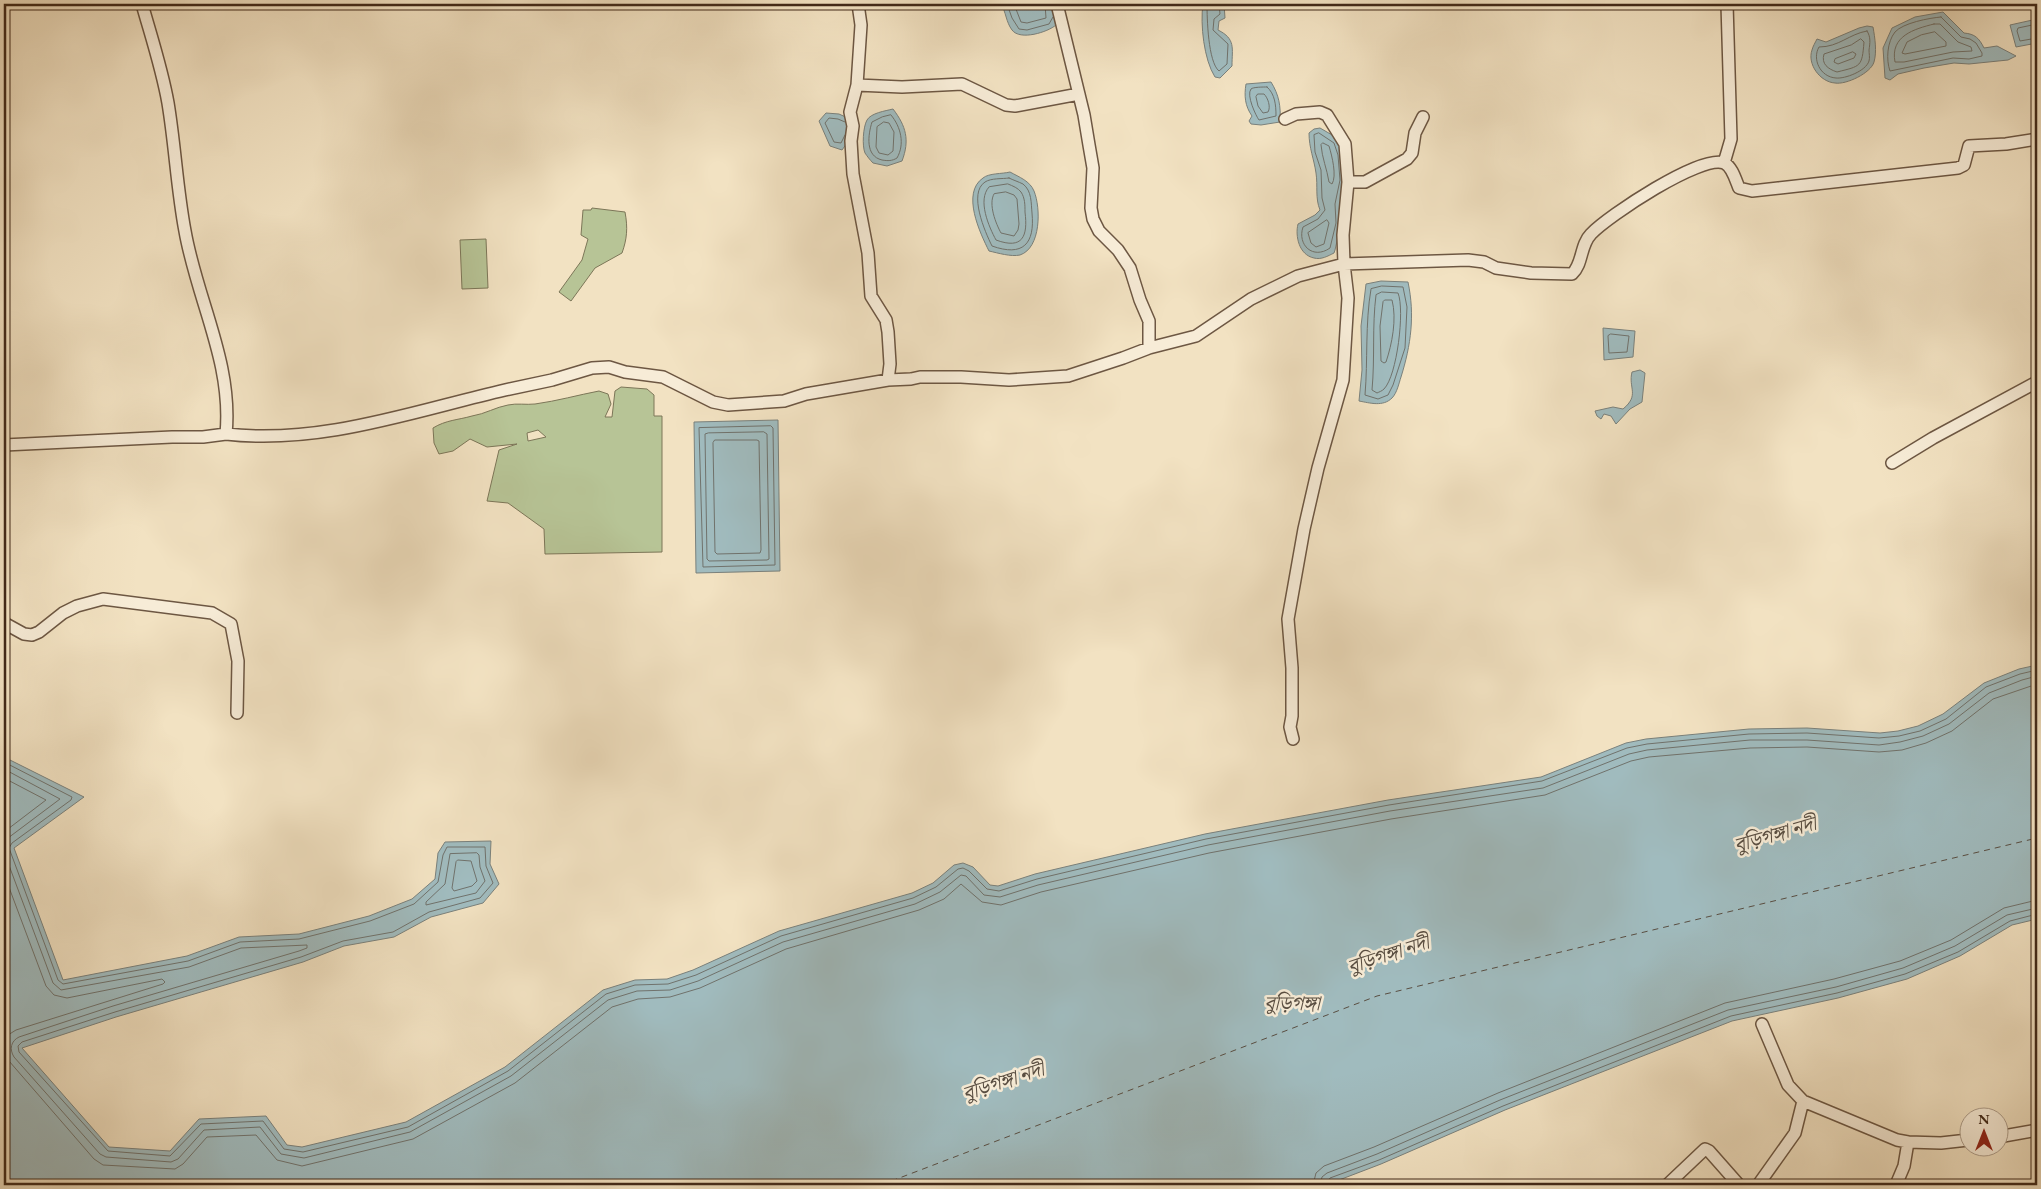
<svg xmlns="http://www.w3.org/2000/svg" width="2041" height="1189" font-family="'EB Garamond','Noto Serif Bengali',serif">
	<style>
		.green { fill: #b7c496; stroke: #7c7658; fill-rule: evenodd }
		.water { fill: #a0bbbe; stroke: #7a817c }
		.lines { fill: none; stroke-linecap: round; stroke-linejoin: round }
		.shore { stroke: #70726c; stroke-width: 1 }
		.ferry { stroke: #594e42; stroke-width: 1; stroke-dasharray: 6 5; stroke-linecap: butt }
		.minor-casing { stroke: #6d5743; stroke-width: 14 }
		.minor { stroke: #f7ecd7; stroke-width: 11 }
		.labels { text-anchor: middle; stroke-width: 5; stroke-linejoin: round; paint-order: stroke }
		.water-label { font-size: 20px; font-style: italic; fill: #594e42; stroke: #f7ecd7 }
	</style>
	<rect width="100%" height="100%" fill="#f2e2c2"/>
	<filter id="stains"><feTurbulence type="fractalNoise" baseFrequency=".004" numOctaves="4"/><feColorMatrix values="0 0 0 0 .2 0 0 0 0 .09 0 0 0 0 .02 0 0 0 .5 -.17"/></filter>
	<radialGradient id="worn" r=".72"><stop offset=".6" stop-color="#630" stop-opacity="0"/><stop offset="1" stop-color="#630" stop-opacity=".3"/></radialGradient>
	<path class="green" d="M592 208 625 212C628 228 627 239 622 253L595 268 571 301 559 292 582 260 588 239 581 235 583 210H591Z
		M486 239 488 288 462 289 460 240Z
		M621 387 647 389 654 395V416H662V552L545 554 544 529 508 503 487 501 499 450 517 444 487 447 470 439 453 451 439 454 434 443 433 428C446 420 458 420 472 416 485 414 496 407 508 405 517 403 526 405 535 404 557 401 578 395 599 391L608 394 611 404 605 417H612L615 391ZM538 430 546 437 528 441 527 433Z"/>
	<path class="water" d="M1001 4H1056V25C1048 32 1020 41 1012 30 1006 22 1006 12 1001 4Z
		M1203 4H1224L1225 18 1219 21 1218 30C1236 39 1232 48 1232 66L1220 78 1215 77C1204 60 1200 24 1203 4Z
		M1943 12 1964 33C1975 34 1979 38 1984 48L1997 46 2016 56 2008 60 1969 64 1954 63 1924 68 1898 74 1890 80 1885 78 1883 48 1892 28 1915 17Z
		M2037 19V43L2016 47 2010 25Z
		M1867 26 1873 27C1875 38 1877 52 1874 62 1871 73 1846 85 1835 83 1820 82 1807 64 1812 50 1813 46 1815 43 1817 39L1826 42 1859 28Z
		M1271 82C1279 95 1281 106 1280 122L1261 125 1251 124 1249 121 1252 116C1245 106 1244 96 1246 84Z
		M893 109C906 126 910 140 902 161L887 166 873 163C870 160 867 156 865 153 862 146 863 127 867 120 871 113 885 111 893 109Z
		M826 113 839 114 850 119 847 143 842 150 830 146 819 121Z
		M1320 128 1339 139 1343 154 1342 195 1340 205 1341 223 1335 250 1334 253C1328 256 1321 260 1314 258 1299 255 1295 236 1298 224L1315 215 1320 210C1315 198 1318 186 1316 173 1314 159 1309 148 1309 133L1314 129Z
		M1010 172C1019 177 1030 181 1034 191 1041 208 1041 248 1020 255 1011 257 998 253 989 251 980 233 961 193 983 178 989 173 1002 174 1010 172Z
		M1381 281 1408 282C1415 315 1411 345 1401 377 1399 383 1397 393 1392 398 1383 407 1370 403 1359 401L1362 370 1361 326 1366 284Z
		M1603 328 1635 331 1633 357 1604 360Z
		M1640 370 1645 373 1642 402 1630 409 1616 424 1611 416 1604 414 1601 419 1597 416 1595 411 1613 407 1623 409C1640 395 1628 388 1632 372Z
		M778 420 780 571 696 573 694 422Z
		M2037 665V919L2012 925 1960 956 1907 979 1838 998 1732 1021 1505 1110 1381 1164 1326 1185H4V757L84 797 14 848 63 980 187 956 239 937 299 934 369 916 412 899 435 879 438 853 445 842 491 841 490 864 499 884 483 903 431 917 394 937 344 946 303 962 116 1017 22 1048 109 1147 170 1151 199 1119 266 1116 287 1145 302 1147 406 1122 505 1067 603 990 635 980 667 979 693 970 779 931 912 893 933 883 954 865 963 863 973 867 990 885 998 886 1035 874 1205 834 1388 800 1541 777 1626 743 1646 739 1749 729 1807 728 1880 733 1898 731 1918 726 1943 714 1984 683 2019 669Z"/>
	<g class="lines">
		<path class="shore" d="M1007 4 1012 18 1019 29 1027 30 1049 24 1053 17
			M1014 4 1021 22 1027 23 1046 18 1045 4
			M1207 4C1207 18 1208 62 1219 71L1227 64 1228 44 1213 30 1214 19 1220 14 1219 4
			M1941 17 1961 37 1970 39 1976 43 1982 53V56L1969 59 1953 58 1890 71C1886 60 1887 42 1895 32 1903 23 1929 18 1941 17Z
			M1934 24H1940L1958 42 1971 47 1972 51 1953 52 1904 62H1895C1890 36 1914 29 1934 24Z
			M2037 24 2018 28 2017 31 2020 41 2037 38
			M1867 31C1871 37 1870 43 1869 50 1869 53 1870 58 1869 61 1866 71 1845 79 1836 78 1820 77 1812 59 1819 47 1839 47 1849 34 1867 31Z
			M1935 32 1946 42V46L1905 54 1902 53 1907 42 1921 35Z
			M1861 39 1864 42C1862 67 1861 66 1837 72 1828 69 1821 64 1824 54L1851 45Z
			M1853 52 1856 54 1854 58 1838 64 1834 62 1835 59Z
			M1267 87C1275 94 1276 105 1276 116L1259 120C1256 116 1246 95 1251 89 1253 87 1263 87 1267 87Z
			M1258 94H1264C1268 98 1271 107 1268 112L1263 113 1258 106 1256 97Z
			M891 115C901 127 905 144 897 158 892 161 888 161 882 160 865 156 868 135 872 122L882 117Z
			M884 122 889 123 894 132 893 151 888 155 879 153 876 147 877 127Z
			M1319 133 1334 143 1338 155 1340 180 1335 204 1336 223 1330 248C1313 260 1297 245 1303 227L1318 219 1325 210 1322 198 1321 170 1315 152 1314 135Z
			M845 135 841 143 834 142 825 123 829 118 838 119 845 122
			M1323 143 1329 146C1332 156 1337 176 1332 184L1329 182C1327 169 1322 158 1321 145Z
			M1009 178C1013 180 1019 182 1023 184 1032 191 1031 203 1032 213 1035 244 1023 257 992 246 985 232 968 193 985 182 991 178 1002 179 1009 178Z
			M1008 184C1013 186 1018 188 1021 192 1025 198 1025 205 1025 212 1028 236 1023 250 996 240 989 227 977 200 989 187Z
			M1006 192 1014 195 1017 199 1019 224 1018 230 1014 236 1001 233C996 224 988 204 994 194Z
			M1327 220 1329 223 1324 244 1316 247 1311 243 1308 233Z
			M1382 286 1403 287 1407 307 1405 348 1393 385 1388 395 1378 399 1365 395C1368 360 1365 324 1371 289Z
			M1382 292 1398 293C1405 310 1397 376 1384 389 1382 391 1379 392 1377 393L1372 390C1375 358 1372 326 1376 295Z
			M1385 300H1392C1397 319 1392 344 1386 362L1384 363 1381 361 1380 326 1383 302Z
			M1611 334 1629 336 1627 352 1609 353 1608 336Z
			M771 426 773 428 775 565 703 567 699 428Z
			M764 432 767 434 769 559 767 560 709 561 707 559 705 434 708 433Z
			M715 440H757L759 441 761 550 760 553 717 554 715 552 713 443Z
			M4 762 72 797 71 800 12 843 9 848 58 980 63 984 188 961 240 942 299 939 370 921 414 904 438 882 443 855 447 847H485L486 866 493 883 480 898 429 912 393 932 343 941 301 957 115 1012 22 1042 18 1046 19 1052 108 1151 170 1156 201 1124 263 1121 284 1149 303 1152 408 1127 508 1071 606 994 635 985 668 984 696 975 781 936 913 898 936 887 958 869 963 868 969 871 987 889 999 891 1037 879 1206 839 1389 805 1542 781 1627 748 1647 744 1749 734 1807 733 1879 738 1899 736 1920 731 1946 719 1986 687 2020 674 2037 670
			M4 769 60 799 8 838 4 844
			M4 778 46 800 4 832
			M4 852 53 983 61 990 189 967 241 948 307 945V948L299 951 113 1006 19 1037C11 1041 9 1049 14 1057L100 1154 106 1157 171 1162 178 1159 204 1130 260 1127 281 1154 304 1158 410 1132 511 1076 608 1000 637 991 670 990 698 981 783 942 915 904 940 892 961 875 966 876 984 895 1000 897 1038 885 1208 845 1390 811 1543 788 1629 754 1647 750 1750 740H1807L1879 745 1900 742 1923 736 1949 724 1989 693 2022 680 2037 676
			M477 853 479 855 480 867 485 881 476 893 426 905V902L445 884 450 854Z
			M458 860 471 861 477 881 472 886 454 891 452 888 456 862Z
			M4 874 46 986 54 995 67 998 162 979 165 982 163 984 16 1030 8 1035 4 1045
			M4 1051 9 1061 94 1159 103 1165 175 1169 183 1164 207 1137 256 1135 277 1160 302 1166 413 1139 515 1083 612 1007 638 999 670 997 700 988 786 949 919 910 944 899 961 884 982 902 1001 905 1041 892 1209 853 1391 819 1545 795 1631 761 1649 757 1750 748 1807 747 1879 752 1902 750 1926 743 1952 731 1993 699 2037 684
			M1313 1185 1316 1173 1324 1166 1374 1147 1498 1093 1725 1003 1834 979 1900 961 1951 940 2004 908 2037 900
			M1320 1185 1322 1177 1327 1173 1377 1154 1500 1100 1728 1010 1836 987 1903 968 1955 946 2007 915 2037 908
			M1326 1185 1330 1178 1379 1160 1503 1106 1731 1016 1837 993 1905 974 1958 952 2010 921 2037 914"/>
		<path class="ferry" d="M881 1185 1377 996 2037 838"/>
		<g class="minor-casing">
			<path id="minor" d="M1057 4 1084 115 1089 145 1093 168 1091 208 1093 219 1099 231 1118 250 1130 268 1140 300 1149 321V348
				M857 85 861 25 858 4
				M1285 119 1296 114 1320 112 1327 115 1345 144 1348 182 1343 235 1344 264 1348 298 1343 380 1318 468 1304 529 1288 619 1292 668V716L1290 727 1293 739
				M1724 163 1731 139 1727 4
				M1348 182H1365L1407 159 1412 153 1415 133 1423 117
				M888 380 890 364 888 332 886 320 871 296 868 253 853 174 851 141 853 126 850 112 857 85 902 87 962 84 1006 105 1015 106 1079 94
				M226 434C321 445 414 411 505 390L552 380 592 368 609 367 625 372 663 377 713 402 728 405 784 401 806 394 888 380 911 379 920 377H961L1009 380 1068 376 1123 358 1149 348 1196 336 1251 299 1298 276 1344 264 1468 260 1484 262 1496 268 1531 273 1572 274C1583 264 1580 245 1591 234 1608 216 1701 154 1724 163 1732 166 1736 181 1739 188L1752 191 1958 168 1964 165 1969 146 2006 144 2037 139
				M4 445 172 437H203L226 434C233 363 197 300 185 231 177 189 175 145 168 103 162 69 151 36 142 4
				M1892 463 1933 438 2037 382
				M4 623 24 634 32 635 39 632 63 613 77 606 103 599 212 613 231 624 238 661 237 713
				M1762 1024 1788 1085 1803 1101 1897 1140 1908 1142
				M1998 1137 2037 1130
				M1667 1185 1705 1149 1709 1151 1739 1185
				M1758 1185 1795 1133 1803 1101
				M1896 1185 1904 1166 1908 1142 1941 1143 1968 1140"/>
		</g>
		<use href="#minor" class="minor"/>
	</g>
	<g class="labels">
		<g class="water-label">
			<text transform="translate(1775 834) rotate(-16)" y="7">বুড়িগঙ্গা নদী</text>
			<text transform="translate(1388 954) rotate(-18)" y="7">বুড়িগঙ্গা নদী</text>
			<text x="1292" y="1010">বুড়িগঙ্গা</text>
			<text transform="translate(1003 1081) rotate(-18)" y="7">বুড়িগঙ্গা নদী</text>
		</g>
	</g>
	<rect width="2041" height="1189" fill="none" stroke="#f2e2c2" stroke-width="20"/>
	<rect x="5" y="5" width="2031" height="1179" fill="none" stroke="#412919" stroke-width="2.5"/>
	<rect x="10" y="10" width="2021" height="1169" fill="none" stroke="#412919"/>
	<g transform="translate(1984 1132)"><circle r="24" fill="#f7ecd7" stroke="#ae9e8b"/>
	<path d="M0-4L9 19L0 12L-9 19Z" fill="#8f2418"/>
	<text y="-8" font-size="14" font-weight="bold" text-anchor="middle" fill="#412919">N</text>
	</g>
	<rect width="100%" height="100%" filter="url(#stains)"/>
	<rect width="100%" height="100%" fill="url(#worn)"/>
</svg>
